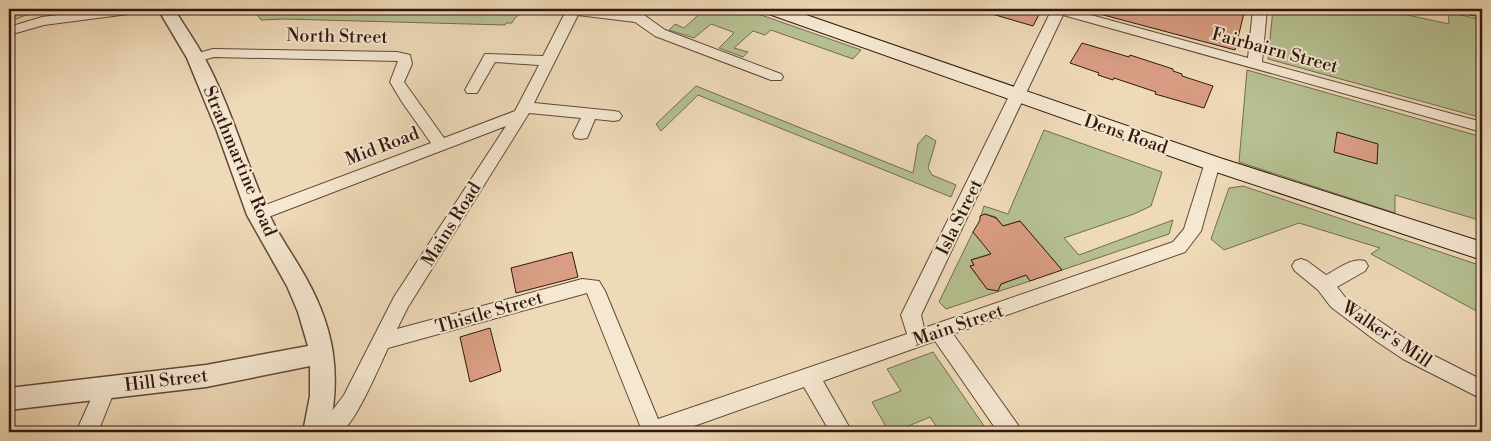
<svg xmlns="http://www.w3.org/2000/svg" width="1491" height="441" font-family="'Libre Bodoni',serif">
	<style>
		.green { fill: #b6c091; stroke: #736c50 }
		.building { fill: #d99d83; stroke: #30180e }
		.lines { fill: none; stroke-linecap: round; stroke-linejoin: round }
		.minor-casing { stroke: #604838; stroke-width: 2 }
		.tertiary-casing { stroke: #604838; stroke-width: 3 }
		.secondary-casing { stroke: #30180e; stroke-width: 2 }
		.minor { fill: #f5e7d1; fill-rule: evenodd }
		.tertiary { fill: #f5e7d1; fill-rule: evenodd }
		.secondary { fill: #f5e7d1; fill-rule: evenodd }
		.labels { text-anchor: middle; stroke-width: 4; stroke-linejoin: round; paint-order: stroke }
		.street-label { font-size: 18px; fill: #30180e; stroke: #f5e7d1 }
	</style>
	<rect width="100%" height="100%" fill="#efdab8"/>
	<filter id="stains"><feTurbulence type="fractalNoise" baseFrequency=".004" numOctaves="4"/><feColorMatrix values="0 0 0 0 .2 0 0 0 0 .09 0 0 0 0 .02 0 0 0 .5 -.17"/></filter>
	<radialGradient id="worn" r=".72"><stop offset=".6" stop-color="#630" stop-opacity="0"/><stop offset="1" stop-color="#630" stop-opacity=".3"/></radialGradient>
	<path class="green" d="M9 9H85L26 15 9 22Z
		M261 9H555L553 14C538 13 519 7 512 23H506L505 25 285 19 261 20 254 11Z
		M697 9H744L861 50 853 59 771 30 765 35 753 31 734 48 748 52 743 57 719 48 733 34V32L711 24 694 38 669 30 675 24 684 28 703 11Z
		M1273 9H1380L1449 24 1448 12 1482 20V118L1268 59Z
		M1247 70 1482 137V221L1395 195V213L1239 162Z
		M696 86 913 173 918 144 926 135 936 141 928 168 932 175 956 185 951 197 698 95 661 131 656 124Z
		M1044 130 1162 172 1151 206 1134 214 1064 238 1079 255 1173 220 1169 234 1062 270 1020 221 1003 226 996 217 985 214 981 216 984 206 1008 214Z
		M1243 186 1482 266V314L1371 254 1380 248 1299 223 1224 250 1211 239 1229 188Z
		M973 232 1006 249 971 260 974 265 970 266 987 289 998 290 999 285 1026 275 1030 281 946 309 939 302Z
		M933 352 984 426 970 432H935L939 430 930 417 894 432H889L872 402 901 391 887 369Z"/>
	<path class="building" d="M986 9H1042L1033 26 985 12Z
		M1097 9H1245L1235 50 1096 13Z
		M1082 43 1129 57 1130 55 1173 69V71L1182 74V76L1213 86 1204 108 1155 94 1156 92 1114 78 1113 80 1098 75 1099 73 1070 63Z
		M1337 132 1378 144 1377 164 1334 152Z
		M985 214 996 218 1003 226 1020 221 1062 270 1030 281 1026 275 1001 284 998 291 987 289 970 266 974 265 971 260 991 254 973 232 980 220V216Z
		M572 252 578 277 516 293 511 268Z
		M490 328 501 371 470 382 460 337Z"/>
	<g class="lines">
		<g class="minor-casing">
			<path id="minor" d="M106 9H143L136 13 44 25 9 35V27L42 17Z
				M567 9H596L644 15 665 30 781 74 783 77 781 80H771L655 36 635 22 578 15 534 103 614 111 619 112 622 116 619 120 614 121 595 119 587 138 581 139 575 138 573 134 581 118 529 113 408 307 397 329 582 279 599 281 605 291 658 419 907 334 901 315 1052 9H1069L1248 58 1253 9H1267L1262 62 1482 122V132L1063 15 921 315 924 328 1173 242 1184 229 1206 159 1212 157 1218 159 1220 163 1201 231 1185 252 953 334 1018 425 1021 432H998L935 341 823 381 852 432H830L804 387 677 432H639L641 428 587 293 388 348C380 365 356 422 342 431 334 435 319 432 310 432L313 425 329 415 344 395 394 297 506 126 258 221 252 220 249 215 252 210 431 143 402 102 390 82 398 61 214 57 196 62 191 61 189 58 191 55 213 49 397 52 410 55 412 64 404 82 444 138 515 111 539 65 495 62 477 93H467L465 90 485 54 543 56Z
				M1456 9H1482V17L1458 12Z
				M1301 259 1307 261 1326 275C1338 269 1352 257 1365 261L1368 266 1365 271 1337 287 1345 297 1417 347 1482 380V399L1403 359 1376 341 1331 307 1318 290 1295 271 1292 266 1295 261Z
				M106 378 113 381 116 387 98 432H76L99 381Z"/>
		</g>
		<g class="tertiary-casing">
			<path id="tertiary" d="M158 9H174C184 25 195 41 204 57 231 106 245 161 268 212 278 235 294 256 306 278 335 330 341 375 329 432H303L310 396V366L206 387 9 410V388L206 365 308 346 298 312 287 286 247 215 217 131 187 58Z"/>
		</g>
		<g class="secondary-casing">
			<path id="secondary" d="M763 9H789L1220 158 1482 242V260L1204 168 766 13Z"/>
		</g>
		<use href="#minor" class="minor"/>
		<use href="#tertiary" class="tertiary"/>
		<use href="#secondary" class="secondary"/>
	</g>
	<g class="labels">
		<g class="street-label">
			<text transform="translate(337 36) rotate(1)" y="6">North Street</text>
			<text transform="translate(1275 50) rotate(15)" y="6">Fairbairn Street</text>
			<text transform="translate(1126 134) rotate(19)" y="6">Dens Road</text>
			<text transform="translate(382 146) rotate(-21)" y="6">Mid Road</text>
			<text transform="translate(240 161) rotate(67)" y="6">Strathmartine Road</text>
			<text transform="translate(959 217) rotate(-64)" y="6">Isla Street</text>
			<text transform="translate(451 224) rotate(-58)" y="6">Mains Road</text>
			<text transform="translate(489 312) rotate(-16)" y="6">Thistle Street</text>
			<text transform="translate(958 325) rotate(-19)" y="6">Main Street</text>
			<text transform="translate(1387 334) rotate(34)" y="6">Walker's Mill</text>
			<text transform="translate(166 380) rotate(-7)" y="6">Hill Street</text>
		</g>
	</g>
	<rect width="1491" height="441" fill="none" stroke="#efdab8" stroke-width="30"/>
	<rect x="10" y="10" width="1471" height="421" fill="none" stroke="#30180e" stroke-width="2.5"/>
	<rect x="15" y="15" width="1461" height="411" fill="none" stroke="#30180e"/>
	<rect width="100%" height="100%" filter="url(#stains)"/>
	<rect width="100%" height="100%" fill="url(#worn)"/>
</svg>
